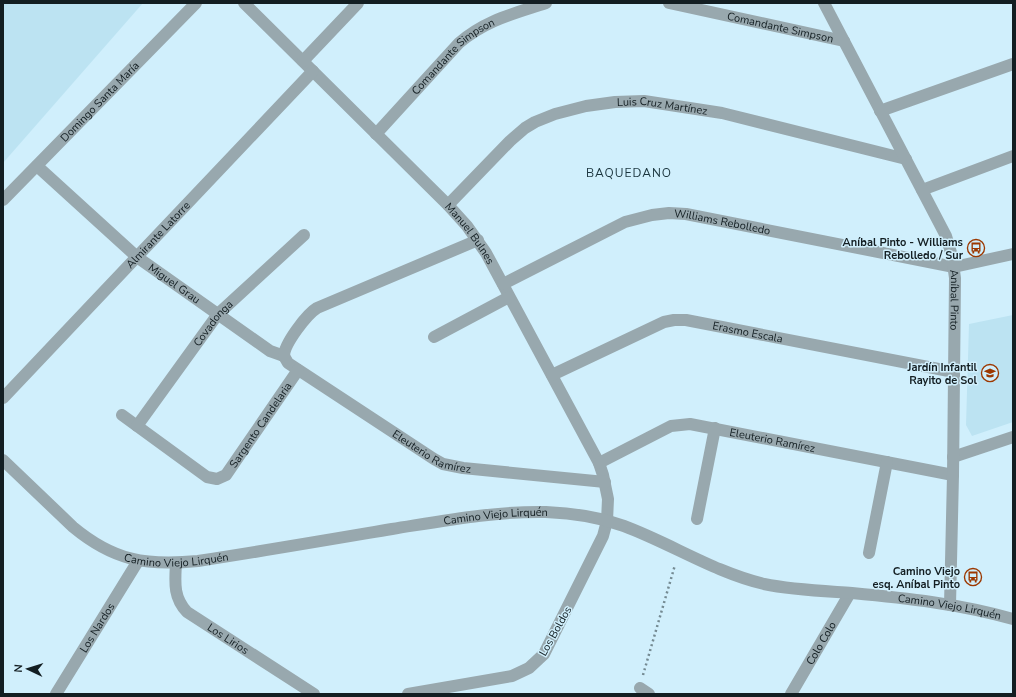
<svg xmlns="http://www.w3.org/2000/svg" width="1016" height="697" font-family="'Nunito Sans',sans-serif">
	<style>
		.built { fill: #bce3f2 }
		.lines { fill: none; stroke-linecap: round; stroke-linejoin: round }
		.path { stroke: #748a92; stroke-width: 2.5; stroke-dasharray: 2 3; stroke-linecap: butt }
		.minor { stroke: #98a8ae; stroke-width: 12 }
		.tertiary { stroke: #98a8ae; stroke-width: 12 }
		.labels { text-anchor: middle; stroke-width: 3; stroke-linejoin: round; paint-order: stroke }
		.street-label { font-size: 11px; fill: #131e22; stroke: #d0effc }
		.poi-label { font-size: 11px; font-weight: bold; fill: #131e22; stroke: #d0effc; text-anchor: end }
		.neighbourhood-label { font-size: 12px; letter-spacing: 1px; fill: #1a343d; stroke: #d0effc }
	</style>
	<rect width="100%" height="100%" fill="#d0effc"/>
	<path class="built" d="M3 3H143L3 163Z
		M1013 315V422L972 436 966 425 969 324Z"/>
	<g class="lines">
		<path class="path" d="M643 675 675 565"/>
		<g class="minor">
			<path id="s1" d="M244 3 448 205 467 226 486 253 599 463 603 475 608 499 607 521 603 536 544 654 529 668 512 676 408 694"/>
			<path id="s2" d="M669 3 844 41"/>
			<path d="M303 61 358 3"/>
			<path d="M880 111 1013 64"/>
			<path id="s3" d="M376 134 459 43C486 20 513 14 546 3"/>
			<path id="s4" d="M37 166 137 257 270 351 284 356"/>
			<path d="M922 190 1013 156"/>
			<path id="s5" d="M3 200 196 3"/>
			<path id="s6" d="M448 205 510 141 525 128 535 122 555 114 586 106 615 102 644 101 722 113 906 159"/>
			<path id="s7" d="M503 284 625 222 652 215 669 213 686 214 954 267 1013 254"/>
			<path d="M434 337 509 297"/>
			<path id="s8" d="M284 356 288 363 291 365 434 459 443 464 463 468 605 482"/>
			<path d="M284 356C284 344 307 314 317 308L478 240"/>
			<path id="s9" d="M552 375 664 322 674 320H686L954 372"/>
			<path id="s10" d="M3 398 313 71"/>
			<path id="s11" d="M122 415 207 477 217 479 226 475 298 370"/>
			<path id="s12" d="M137 426 218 314 304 235"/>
			<path d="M953 457 1013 437"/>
			<path id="s13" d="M599 463 671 426 690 424 953 475"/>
			<path d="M697 519 715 428"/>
			<path d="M869 553 887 462"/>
			<path id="s14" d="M176 563C175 582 173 597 187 612L314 694"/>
			<path d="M640 688 649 694"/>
			<path id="s15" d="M56 694 138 561"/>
			<path id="s16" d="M791 694 850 593"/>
		</g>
		<g class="tertiary">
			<path id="s17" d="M824 3 946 236 952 256 955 278 953 475 950 605"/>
			<path id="s18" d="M3 460 73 527C114 561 146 566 198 561 263 551 327 540 392 529 443 521 495 511 546 512 573 513 599 517 624 526 672 544 714 572 764 584 793 590 823 591 852 593 906 598 960 604 1013 619"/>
		</g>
	</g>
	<defs>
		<g id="bus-ring" transform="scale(0.9)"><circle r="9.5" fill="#d0effc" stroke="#9c3801" stroke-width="1.5"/><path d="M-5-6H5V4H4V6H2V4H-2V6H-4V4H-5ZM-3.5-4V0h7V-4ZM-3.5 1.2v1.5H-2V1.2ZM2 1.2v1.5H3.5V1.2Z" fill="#9c3801"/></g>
		<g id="school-ring" transform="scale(0.9)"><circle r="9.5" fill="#d0effc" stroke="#9c3801" stroke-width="1.5"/><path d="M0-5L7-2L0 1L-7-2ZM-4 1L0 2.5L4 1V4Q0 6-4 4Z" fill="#9c3801"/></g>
	</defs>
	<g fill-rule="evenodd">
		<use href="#bus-ring" x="976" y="248"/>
		<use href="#school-ring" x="990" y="373"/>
		<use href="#bus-ring" x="973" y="577"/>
	</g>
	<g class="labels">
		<g class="street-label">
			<text dy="4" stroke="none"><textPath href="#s2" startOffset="114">Comandante Simpson</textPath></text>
			<text dy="4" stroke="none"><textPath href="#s3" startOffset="110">Comandante Simpson</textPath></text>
			<text dy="4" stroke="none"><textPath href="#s5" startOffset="138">Domingo Santa María</textPath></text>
			<text dy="4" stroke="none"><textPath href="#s6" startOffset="251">Luis Cruz Martínez</textPath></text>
			<text dy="4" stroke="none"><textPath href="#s7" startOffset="236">Williams Rebolledo</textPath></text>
			<text dy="4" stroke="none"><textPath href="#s1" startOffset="323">Manuel Bulnes</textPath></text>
			<text dy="4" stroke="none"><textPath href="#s10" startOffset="225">Almirante Latorre</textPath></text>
			<text dy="4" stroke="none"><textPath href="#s4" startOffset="181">Miguel Grau</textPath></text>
			<text dy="4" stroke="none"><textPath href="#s17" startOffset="328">Aníbal Pinto</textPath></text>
			<text dy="4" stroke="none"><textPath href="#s12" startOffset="128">Covadonga</textPath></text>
			<text dy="4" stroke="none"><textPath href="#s9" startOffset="209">Erasmo Escala</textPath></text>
			<text dy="4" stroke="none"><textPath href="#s11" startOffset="186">Sargento Candelaria</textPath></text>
			<text dy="4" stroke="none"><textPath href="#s13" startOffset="184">Eleuterio Ramírez</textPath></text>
			<text dy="4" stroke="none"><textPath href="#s8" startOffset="178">Eleuterio Ramírez</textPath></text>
			<text dy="4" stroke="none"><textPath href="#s18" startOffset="532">Camino Viejo Lirquén</textPath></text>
			<text dy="4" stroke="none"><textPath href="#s18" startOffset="209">Camino Viejo Lirquén</textPath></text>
			<text dy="4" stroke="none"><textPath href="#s18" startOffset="1001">Camino Viejo Lirquén</textPath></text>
			<text dy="4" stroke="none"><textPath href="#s15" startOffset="78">Los Nardos</textPath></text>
			<text transform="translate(555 631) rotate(-61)" y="4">Los Boldos</text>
			<text dy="4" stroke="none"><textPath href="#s14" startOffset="101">Los Lirios</textPath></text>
			<text dy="4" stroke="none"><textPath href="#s16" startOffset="59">Colo Colo</textPath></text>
		</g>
		<g class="poi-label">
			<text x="963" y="246">Aníbal Pinto - Williams<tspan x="963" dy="13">Rebolledo / Sur</tspan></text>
			<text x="977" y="371">Jardín Infantil<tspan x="977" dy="13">Rayito de Sol</tspan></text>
			<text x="960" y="575">Camino Viejo<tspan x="960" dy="13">esq. Aníbal Pinto</tspan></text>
		</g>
		<g class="neighbourhood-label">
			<text x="629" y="177">BAQUEDANO</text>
		</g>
	</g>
	<rect width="1016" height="697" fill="none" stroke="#131e22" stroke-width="8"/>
	<g transform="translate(28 669) rotate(274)" stroke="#d0effc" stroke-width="3" paint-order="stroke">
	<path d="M0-3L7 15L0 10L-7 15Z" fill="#131e22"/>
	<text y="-6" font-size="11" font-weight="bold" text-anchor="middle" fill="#131e22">N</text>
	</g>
</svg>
